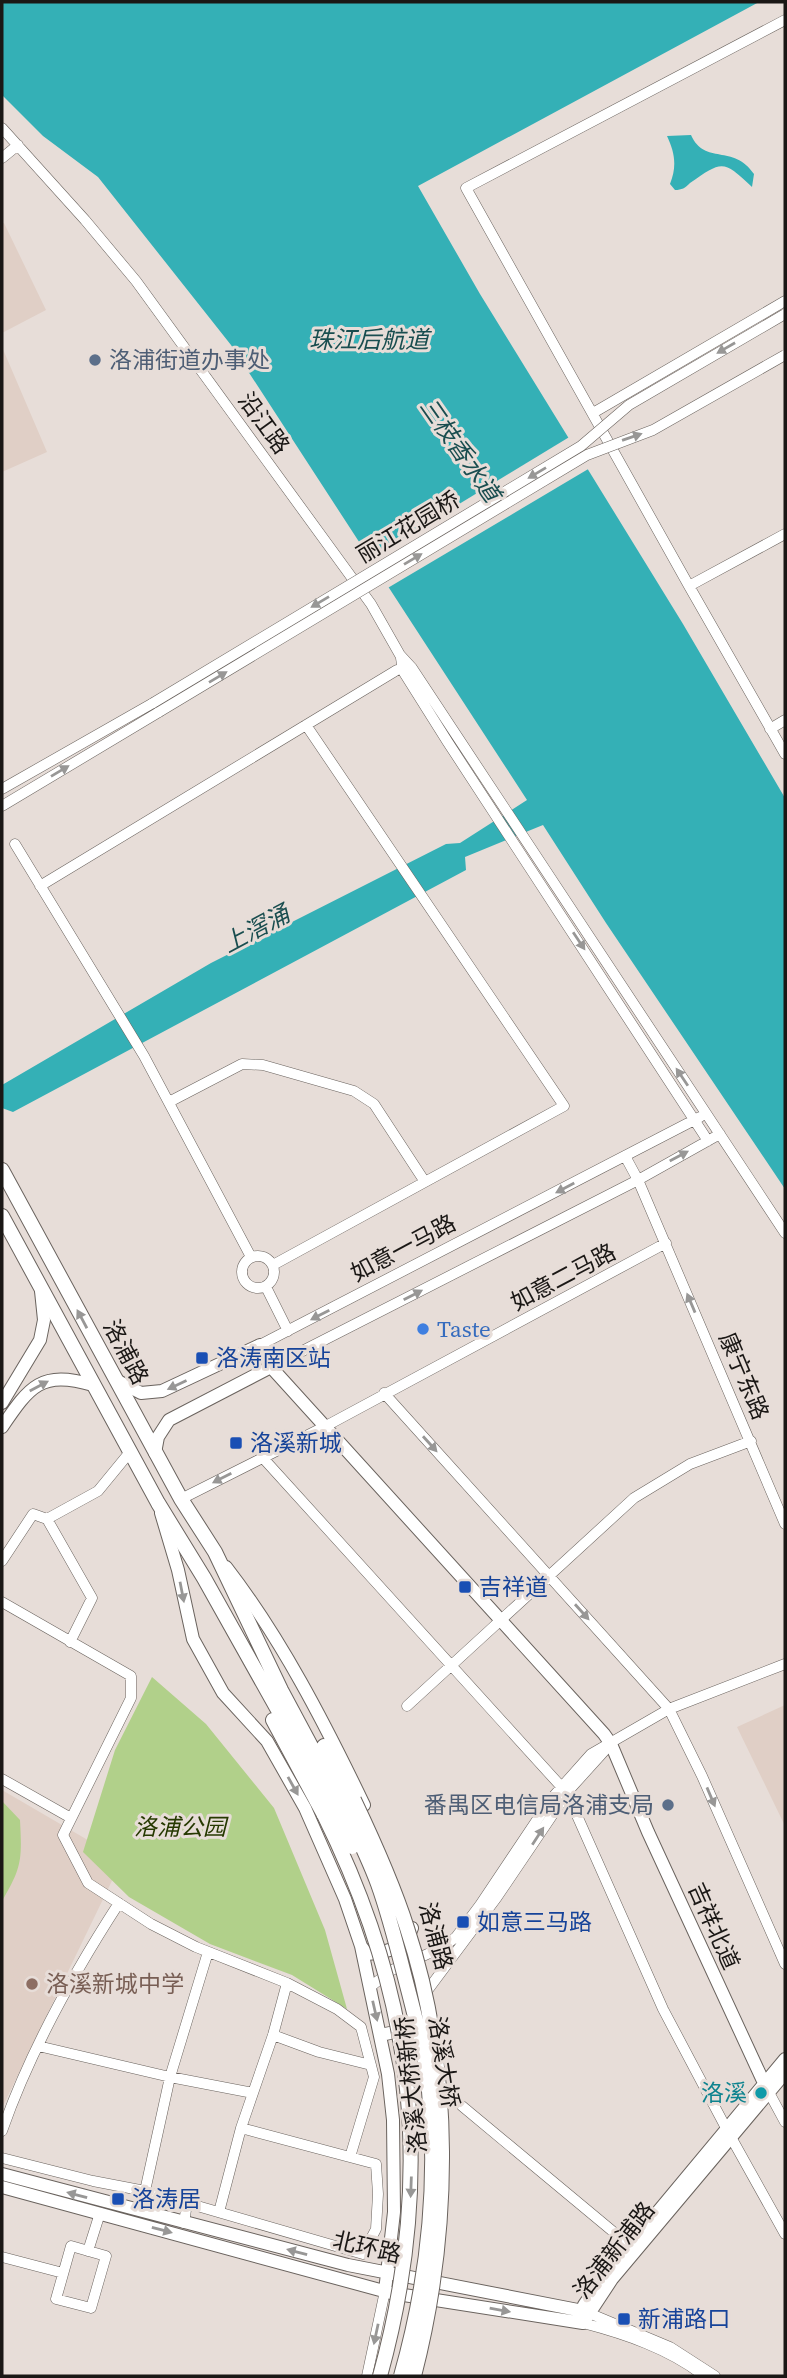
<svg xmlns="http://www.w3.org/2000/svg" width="787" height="2378" font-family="'Source Serif 4','Noto Sans SC',serif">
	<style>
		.built { fill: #e0cfc6 }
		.green { fill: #b1d08a }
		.water { fill: #34b0b6 }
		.pier { fill: #e7ddd8 }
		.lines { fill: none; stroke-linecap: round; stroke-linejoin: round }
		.minor-casing { stroke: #6a635e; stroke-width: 11 }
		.major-casing { stroke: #6a635e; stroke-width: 14 }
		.highway-casing { stroke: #6a635e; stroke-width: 16 }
		.minor { stroke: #fff; stroke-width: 10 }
		.major { stroke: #fff; stroke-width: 12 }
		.highway { stroke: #fff; stroke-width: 14 }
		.minor-bridge-casing { stroke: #6a635e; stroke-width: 11; stroke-linecap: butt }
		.highway-bridge-casing { stroke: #6a635e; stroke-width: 16; stroke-linecap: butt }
		.minor-bridge { stroke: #fff; stroke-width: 10 }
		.highway-bridge { stroke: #fff; stroke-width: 14 }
		.oneway { fill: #989796 }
		.service-dot { fill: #5c6f8a; stroke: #e7ddd8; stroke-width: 2.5 }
		.shop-dot { fill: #3f7fe0; stroke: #e7ddd8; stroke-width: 2.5 }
		.transit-dot { fill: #1a4fb4; stroke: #e7ddd8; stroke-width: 2.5 }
		.education-dot { fill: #8d6e63; stroke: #e7ddd8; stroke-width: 2.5 }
		.culture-dot { fill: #0f9aa8; stroke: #e7ddd8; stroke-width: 2.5 }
		.labels { text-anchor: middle; stroke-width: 6; stroke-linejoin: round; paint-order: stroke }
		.service-label { font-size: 23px; fill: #4e5e75; stroke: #e7ddd8; text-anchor: start }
		.street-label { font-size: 23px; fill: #1a1715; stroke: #e7ddd8 }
		.shop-label { font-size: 23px; fill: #366cbe; stroke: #e7ddd8; text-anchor: start }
		.transit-label { font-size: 23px; fill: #164399; stroke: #e7ddd8; text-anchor: start }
		.park-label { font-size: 23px; font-style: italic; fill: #263901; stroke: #e7ddd8 }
		.education-label { font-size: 23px; fill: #785e54; stroke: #e7ddd8; text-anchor: start }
		.culture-label { font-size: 23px; fill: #0d838f; stroke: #e7ddd8; text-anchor: end }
		.water-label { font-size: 24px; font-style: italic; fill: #194d4f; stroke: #e7ddd8 }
	</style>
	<rect width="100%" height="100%" fill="#e7ddd8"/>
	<path class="built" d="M2 223H4L46 310 2 333Z
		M2 347 47 452 2 472Z
		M785 1705V1826L737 1727Z
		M2 1790 122 1860 2 2108Z"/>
	<path class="green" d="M152 1677 206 1724 274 1808 325 1930 347 2009 292 1975 210 1944 129 1897 83 1852 115 1750Z
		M2 1801 20 1820C22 1860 22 1867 2 1901Z"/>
	<path class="water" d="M2 2H759L418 186 480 294 683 624 785 798V1189L606 923 543 825 465 857 466 870 13 1112 2 1108V1085L211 963 446 844 460 843 527 800 231 345 98 177 43 136 2 95Z
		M691 135C705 166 733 143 754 174L752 187C723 160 723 160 690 183 685 188 682 190 675 190L670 184C677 166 675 153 667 136Z"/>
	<path class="pier" d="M571 436 590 468 386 589 367 560Z"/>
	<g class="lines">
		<g class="minor-casing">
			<path id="minor" d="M785 20 466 188 689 586 785 754
				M2 128 85 220 136 281 371 604 400 655 412 668 785 1233
				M2 158 18 145
				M593 413 785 301
				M689 586 785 534
				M401 658 403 671 447 741 708 1141
				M770 729 785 720
				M2 789 153 703
				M2 806 159 712
				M15 844 144 1056 251 1257
				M40 886 397 670
				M169 1102 242 1064 263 1065 354 1091 374 1104 425 1182
				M625 1156 638 1180 785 1524
				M242 1272a16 16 0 1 1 32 0a16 16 0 1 1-32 0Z
				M273 1265 564 1106 306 725
				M266 1287 288 1331
				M260 1345 700 1117
				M271 1367 638 1180 720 1134
				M384 1393 669 1709 702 1776 785 1964
				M263 1458 567 1793 663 2009 726 2128
				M181 1499 326 1426 666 1243
				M47 1519 98 1491 130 1452
				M2 1561 33 1514 47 1519 92 1598 70 1642
				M2 1602 131 1676V1698L63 1835 88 1883 151 1924 196 1947 287 1983
				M407 1706 634 1498 690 1464 751 1441
				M2 1779 71 1818
				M370 1987 392 1970 443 1947 456 1937 480 1905 551 1799 591 1754 669 1709 785 1664
				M427 1991 497 1897 570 1789 608 1747
				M273 2035 319 2052 371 2065
				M38 2046 170 2077 253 2093
				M766 2087 785 2122
				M462 2106 634 2249
				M2 2131C30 2051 73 1974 119 1903
				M732 2139 785 2234
				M2 2158 93 2181 145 2191
				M187 2203 145 2191 170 2077 208 1952
				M219 2212 241 2128 273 2035 287 1983 337 2009 361 2027 374 2077 350 2157
				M184 2223 187 2203 363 2254 376 2229 378 2194 376 2164 241 2128
				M71 2246 106 2256 91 2308 56 2299Z
				M88 2251 100 2213
				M2 2257 63 2273
				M584 2311 670 2347 715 2376
				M583 2323C625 2334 670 2349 704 2376
				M367 2376 385 2291"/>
		</g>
		<g class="major-casing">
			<path id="major" d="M116 1380 141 1393 162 1391 260 1345 271 1367 604 1734 611 1744 648 1832 764 2083
				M2 1403 40 1340 44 1320 41 1291
				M2 1427C30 1386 41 1370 93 1385
				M155 1453 158 1437 169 1420 271 1367
				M161 1513 178 1570 193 1639 223 1693 267 1741 305 1808 345 1899 361 1946 388 2074 393 2120 394 2212 385 2291
				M226 1567C281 1638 325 1724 364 1805
				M361 1946 367 1954C386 1953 406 1948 412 1928
				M380 2035 426 2026
				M2 2174 348 2265 583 2311
				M2 2187 391 2293 583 2323
				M583 2316 584 2305 601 2280 785 2059
				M583 2323 612 2279 785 2073"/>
		</g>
		<g class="highway-casing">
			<path id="highway" d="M2 1170 181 1499 215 1552 281 1690 343 1806
				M2 1216 158 1503 204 1578 334 1810
				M273 1720 324 1815
				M324 1746 354 1800"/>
		</g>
		<use href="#minor" class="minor"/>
		<use href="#major" class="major"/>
		<use href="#highway" class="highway"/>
		<g class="minor-bridge-casing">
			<path id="minor-bridge" d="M153 703 581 446 629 405 785 314
				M159 712 587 455 653 430 785 355"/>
		</g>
		<g class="highway-bridge-casing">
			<path id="highway-bridge" d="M354 1800C374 1842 393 1884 407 1928 454 2070 451 2233 414 2376
				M343 1806C355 1831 368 1857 378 1884 391 1920 400 1959 410 1997 418 2028 426 2059 429 2091 438 2186 427 2284 401 2376
				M334 1810 352 1847
				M324 1815C416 2000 435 2177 380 2376"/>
		</g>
		<use href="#minor-bridge" class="minor-bridge"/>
		<use href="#highway-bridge" class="highway-bridge"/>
	</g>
	<defs><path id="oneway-solid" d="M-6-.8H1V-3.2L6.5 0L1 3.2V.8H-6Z" transform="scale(1.75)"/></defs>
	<g class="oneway">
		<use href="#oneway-solid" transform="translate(726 348) rotate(150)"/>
		<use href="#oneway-solid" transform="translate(632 437) rotate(-19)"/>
		<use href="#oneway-solid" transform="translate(537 473) rotate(149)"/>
		<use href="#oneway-solid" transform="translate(413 559) rotate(-31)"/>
		<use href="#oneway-solid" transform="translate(320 602) rotate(149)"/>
		<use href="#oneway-solid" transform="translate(218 677) rotate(-31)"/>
		<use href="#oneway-solid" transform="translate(60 771) rotate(-31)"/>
		<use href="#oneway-solid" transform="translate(579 941) rotate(56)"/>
		<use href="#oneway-solid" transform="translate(682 1077) rotate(-124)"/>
		<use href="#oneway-solid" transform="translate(679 1156) rotate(-28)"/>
		<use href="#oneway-solid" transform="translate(565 1188) rotate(152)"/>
		<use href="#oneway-solid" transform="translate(413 1295) rotate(-27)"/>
		<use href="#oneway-solid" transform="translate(691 1303) rotate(-113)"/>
		<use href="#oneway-solid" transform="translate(320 1315) rotate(153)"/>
		<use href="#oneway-solid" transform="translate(82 1319) rotate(-118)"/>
		<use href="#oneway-solid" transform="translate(177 1385) rotate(155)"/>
		<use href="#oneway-solid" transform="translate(39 1386) rotate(-28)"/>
		<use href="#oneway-solid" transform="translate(430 1444) rotate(48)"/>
		<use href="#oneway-solid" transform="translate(222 1478) rotate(153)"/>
		<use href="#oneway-solid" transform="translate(182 1592) rotate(79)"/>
		<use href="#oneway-solid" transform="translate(582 1612) rotate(48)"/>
		<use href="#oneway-solid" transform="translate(293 1786) rotate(61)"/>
		<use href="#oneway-solid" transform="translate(711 1797) rotate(67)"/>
		<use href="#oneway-solid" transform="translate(538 1836) rotate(-57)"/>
		<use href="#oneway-solid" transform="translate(375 2011) rotate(77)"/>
		<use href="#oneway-solid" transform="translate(411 2187) rotate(92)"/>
		<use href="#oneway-solid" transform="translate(77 2195) rotate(-165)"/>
		<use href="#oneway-solid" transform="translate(162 2230) rotate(15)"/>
		<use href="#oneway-solid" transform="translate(297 2252) rotate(-165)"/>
		<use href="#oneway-solid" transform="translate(500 2310) rotate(10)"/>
		<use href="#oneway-solid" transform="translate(376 2334) rotate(102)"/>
	</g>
	<g class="service-dot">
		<circle cx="95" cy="360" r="7"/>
		<circle cx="668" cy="1805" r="7"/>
	</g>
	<circle class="shop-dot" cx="423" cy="1329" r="7"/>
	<g class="transit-dot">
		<rect x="195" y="1351" width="14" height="14" rx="3.5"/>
		<rect x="229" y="1436" width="14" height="14" rx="3.5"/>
		<rect x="458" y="1580" width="14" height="14" rx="3.5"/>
		<rect x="456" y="1915" width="14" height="14" rx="3.5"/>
		<rect x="111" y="2192" width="14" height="14" rx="3.5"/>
		<rect x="617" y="2312" width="14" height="14" rx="3.5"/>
	</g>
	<circle class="education-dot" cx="32" cy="1984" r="7"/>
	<circle class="culture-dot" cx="761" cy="2093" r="7"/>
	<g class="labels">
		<g class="service-label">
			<text x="109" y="368">洛浦街道办事处</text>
			<text x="654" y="1813" text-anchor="end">番禺区电信局洛浦支局</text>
		</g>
		<g class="street-label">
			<text transform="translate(264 423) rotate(54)" y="8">沿江路</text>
			<text transform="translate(408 527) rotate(-31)" y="8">丽江花园桥</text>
			<text transform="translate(403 1248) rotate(-28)" y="8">如意一马路</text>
			<text transform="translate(563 1277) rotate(-28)" y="8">如意二马路</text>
			<text transform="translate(126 1352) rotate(62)" y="8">洛浦路</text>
			<text transform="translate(744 1376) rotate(67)" y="8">康宁东路</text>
			<text transform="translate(714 1926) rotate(66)" y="8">吉祥北道</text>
			<text transform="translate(436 1936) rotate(75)" y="8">洛浦路</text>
			<text transform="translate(444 2062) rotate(81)" y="8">洛溪大桥</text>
			<text transform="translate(411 2085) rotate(-96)" y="8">洛溪大桥新桥</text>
			<text transform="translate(367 2247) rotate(13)" y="8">北环路</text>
			<text transform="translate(614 2250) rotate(-52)" y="8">洛浦新浦路</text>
		</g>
		<g class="shop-label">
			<text x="437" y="1337">Taste</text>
		</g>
		<g class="transit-label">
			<text x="216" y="1366">洛涛南区站</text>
			<text x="250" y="1451">洛溪新城</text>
			<text x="479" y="1595">吉祥道</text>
			<text x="477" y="1930">如意三马路</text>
			<text x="132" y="2207">洛涛居</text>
			<text x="638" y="2327">新浦路口</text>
		</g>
		<g class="park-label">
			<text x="180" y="1835">洛浦公园</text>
		</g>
		<g class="education-label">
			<text x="46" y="1992">洛溪新城中学</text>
		</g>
		<g class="culture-label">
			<text x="747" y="2101">洛溪</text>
		</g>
		<g class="water-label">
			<text x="369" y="348">珠江后航道</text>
			<text transform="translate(460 450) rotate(55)" y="8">三枝香水道</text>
			<text transform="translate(256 929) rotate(-28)" y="8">上滘涌</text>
		</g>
	</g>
	<rect width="787" height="2378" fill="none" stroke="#1a1715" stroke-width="7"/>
</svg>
